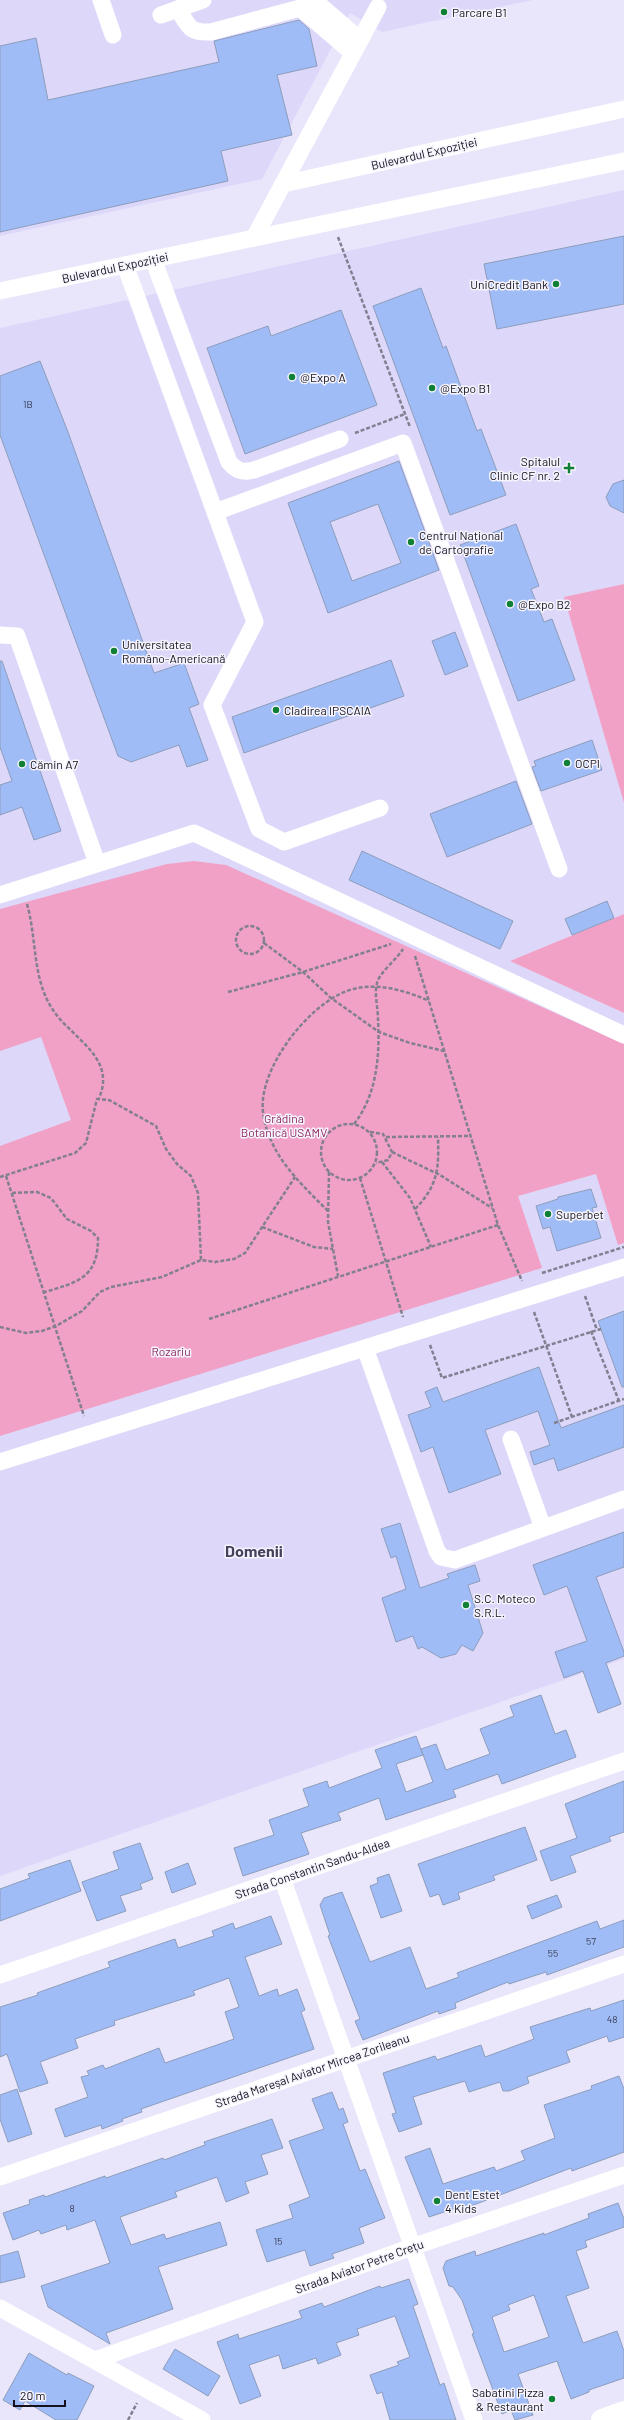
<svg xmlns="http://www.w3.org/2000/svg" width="624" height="2420" viewBox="0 0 624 2420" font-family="Barlow,sans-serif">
  <rect width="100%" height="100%" fill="#e9e6fc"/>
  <g fill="#ddd7fa">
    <path d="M0,0H533L382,32L350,13L262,179L0,236Z"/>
    <path d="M624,190V584L565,597L624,803V914L510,961L624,1013V1659L0,1876V328Z"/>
  </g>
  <g fill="#f2a1c6">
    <path d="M624,584V803L564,597Z"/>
    <path d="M194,861L226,865L624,1044V1243L618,1245L596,1174L518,1196L542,1268L0,1436V1146L71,1120L41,1037L0,1051V909L167,864Z"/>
    <path d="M624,914V1013L510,961Z"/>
  </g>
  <g fill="#a0bcf6" stroke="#8d9dbc" fill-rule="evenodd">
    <path d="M299,20L309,29L317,66L277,75L292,135L221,151L228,181L0,232V46L36,38L48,100L219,62L214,41Z"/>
    <path d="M624,236V304L497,329L484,264Z"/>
    <path d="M421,288L443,348L446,346L477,431L481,429L506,495L450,515L373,306Z"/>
    <path d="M341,310L377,405L245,454L207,348L268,326L271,336Z"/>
    <path d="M40,361L68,432L154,673L184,663L199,704L189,708L208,760L187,767L179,745L131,762L118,756L0,435V376Z"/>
    <path d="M399,461L439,570L328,613L288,503ZM378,504L401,563L352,581L330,522Z"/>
    <path d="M624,480V513L610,506L606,497L613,484Z"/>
    <path d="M516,524L539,586L531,589L544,622L552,619L575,680L518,701L460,545Z"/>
    <path d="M455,632L468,666L445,675L432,641Z"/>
    <path d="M391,660L404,696L244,753L232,717Z"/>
    <path d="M0,661H2L61,831L34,840L22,807L0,815V785L12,781L0,747Z"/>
    <path d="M592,740L602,770L541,791L532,767L536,766L534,761Z"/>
    <path d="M516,781L532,824L447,857L430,814Z"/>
    <path d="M362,851L513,921L500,949L349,880Z"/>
    <path d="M607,901L614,918L572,935L565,919Z"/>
    <path d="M591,1189L597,1207L592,1208L601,1238L557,1251L550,1227L543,1229L536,1206L558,1199V1197Z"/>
    <path d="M624,1311V1387H622L598,1321Z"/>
    <path d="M539,1367L561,1428L624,1405V1447L558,1471L554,1458L534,1465L530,1452L550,1445L538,1411L485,1430L501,1474L449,1493L433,1447L421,1452L408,1415L431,1407L425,1392L437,1387L443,1402Z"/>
    <path d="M400,1523L420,1588L449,1578L447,1574L475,1565L480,1581L468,1585L483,1633L473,1651L462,1645L456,1654L441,1658L422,1647L418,1649L413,1636L396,1642L382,1598L406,1589L396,1556L391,1558L381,1529Z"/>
    <path d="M624,1532V1567L596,1577L624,1652V1656L606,1663L621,1704L598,1713L583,1671L564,1678L555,1652L587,1641L567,1586L544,1595L533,1565Z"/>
    <path d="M541,1695L555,1734L566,1730L576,1757L502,1784L498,1774L453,1790L456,1797L386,1820L379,1798L338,1813L341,1820L301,1833L309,1854L243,1876L234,1848L274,1835L269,1820L309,1806L303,1789L327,1781L329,1788L382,1768L375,1750L416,1736L423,1755L396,1764L406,1792L433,1782L421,1749L436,1744L446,1770L490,1754L480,1729L514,1716L510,1706Z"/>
    <path d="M624,1781V1832L609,1837L611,1841L570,1856L576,1872L551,1881L540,1851L577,1838L565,1804Z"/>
    <path d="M525,1827L537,1860L493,1876L495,1880L458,1893L460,1899L443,1905L439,1894L430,1897L418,1864Z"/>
    <path d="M140,1843L153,1879L140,1884L142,1889L120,1896L126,1911L97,1921L82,1882L119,1869L113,1852Z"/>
    <path d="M70,1860L81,1891L0,1921V1889L30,1878L28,1874Z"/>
    <path d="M188,1863L196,1884L172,1893L165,1872Z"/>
    <path d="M389,1874L402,1911L381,1918L370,1886L378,1883L377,1878Z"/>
    <path d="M342,1892L370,1962L410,1947L426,1989L459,1977L457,1973L597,1921L600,1929L624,1920V1947L547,1975L546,1972L509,1984L508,1982L455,2003L456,2008L439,2014L438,2011L363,2040L355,2021L360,2019L328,1936L330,1935L320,1905L324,1898Z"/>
    <path d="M557,1895L562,1907L532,1919L527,1906Z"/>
    <path d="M271,1916L282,1944L245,1957L259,1996L277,1989L279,1996L297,1989L305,2010L301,2012L314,2049L141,2109L142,2112L122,2119L123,2121L102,2129L101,2125L65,2137L55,2109L88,2097L81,2077L89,2075L87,2071L103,2065L105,2069L159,2048L165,2063L234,2039L225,2012L239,2007L229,1978L193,1991L195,1995L114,2021L115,2025L75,2039L78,2048L40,2062L48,2083L20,2092L7,2054L0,2057V2007L38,1995L37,1993L110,1967L108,1962L134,1953L175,1939L178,1948L214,1936L212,1931L233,1923L235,1929Z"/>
    <path d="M624,2000V2037L609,2042L607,2036L566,2051L570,2062L527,2077L529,2083L509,2091H503L500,2082L469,2092L465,2081L413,2097L422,2124L399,2132L392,2114L396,2113L383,2073L435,2056L437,2060L481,2045L485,2057L534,2039L530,2027L590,2008L591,2011Z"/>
    <path d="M619,2076L624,2089V2152L572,2171L571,2168L463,2209L462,2206L429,2217L405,2157L430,2148L443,2184L494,2167L496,2171L525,2160L521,2151L555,2138L544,2105L592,2089L591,2086Z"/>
    <path d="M17,2089L32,2134L8,2142L0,2119V2095Z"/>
    <path d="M332,2092L339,2110L343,2108L348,2122L343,2124L360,2171L365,2169L385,2218L359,2228L364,2243L332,2254L334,2258L310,2266L305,2250L267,2262L256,2230L293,2218L289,2205L310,2197L289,2141L324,2129L312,2099Z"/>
    <path d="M272,2119L283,2148L261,2155L268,2174L245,2182L249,2193L226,2202L217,2177L175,2192L177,2197L120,2217L131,2245L164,2234L166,2239L220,2222L227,2245L158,2267L173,2309L106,2333L110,2344L48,2307L41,2286L110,2263L95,2220L67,2230L66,2225L41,2234L39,2230L13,2240L3,2213L30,2204L29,2200L44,2195L45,2197L105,2176L106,2178L163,2158L164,2160L205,2145L204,2142Z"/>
    <path d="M618,2203L624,2219V2227L585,2241L587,2247L576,2251L589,2288L566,2296L583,2343L617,2331L624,2351V2378L589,2390V2392L571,2399L557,2361L518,2374L533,2415L515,2420L511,2410L502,2414L472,2334L474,2333L462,2300L453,2287L449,2286L443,2268L446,2261L475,2251L476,2256L544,2233V2235L589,2218L588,2214ZM534,2295L549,2337L504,2352L492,2317L510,2310L508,2305Z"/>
    <path d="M18,2251L25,2277L0,2283V2256Z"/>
    <path d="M409,2279L418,2304L413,2306L440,2385L444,2383L456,2420H390L382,2392L377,2394L370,2375L399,2365L397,2362L410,2357L395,2316L357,2329L359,2335L336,2343L341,2355L318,2364L316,2358L283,2369L279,2355L249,2365L261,2396L240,2404L217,2342L238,2334L239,2339L302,2318L299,2311L322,2303L324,2307L380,2286L381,2288Z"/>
    <path d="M175,2349L220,2376L208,2396L163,2369Z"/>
    <path d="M29,2353L67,2375L68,2373L94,2386L77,2420H56L25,2401L20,2410L3,2400Z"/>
  </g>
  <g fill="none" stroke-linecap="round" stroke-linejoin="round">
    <g stroke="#827f90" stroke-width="2.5" stroke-dasharray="4 2" stroke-linecap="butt">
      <path d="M338,237L410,427"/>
      <path d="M355,433L405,414"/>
      <path d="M27,904C37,939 32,979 53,1010C71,1038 117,1057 99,1098"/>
      <circle cx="250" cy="940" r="14"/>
      <path d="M264,943L303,972L331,998L379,1032L410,1043L444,1051"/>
      <path d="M415,956L498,1225L522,1281"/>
      <path d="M228,992L303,972L391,944"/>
      <circle cx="349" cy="1152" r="28"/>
      <path d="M354,1124C377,1095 380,1055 378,1019C378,1008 374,993 377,983C379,973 397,959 403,949"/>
      <path d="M370,1132L383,1134L392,1152L388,1160L376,1163"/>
      <path d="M386,1137L470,1136"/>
      <path d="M392,1152L440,1175L492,1208"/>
      <path d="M382,1162L410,1198L431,1247"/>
      <path d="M329,1172L328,1222L338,1276"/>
      <path d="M6,1176L84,1416"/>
      <path d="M0,1177L75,1153L86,1143L97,1099L109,1100L156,1126L166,1149L177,1164L191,1176L198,1193L201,1260"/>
      <path d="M360,1178L403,1317"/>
      <path d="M12,1193L37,1192L51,1198L67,1219L91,1231L98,1238C98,1278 78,1282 45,1292"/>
      <path d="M415,1209C438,1186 439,1168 438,1137"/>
      <path d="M328,1211C300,1183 268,1154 263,1112C258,1069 308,1005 347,991C373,981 405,990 429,1001"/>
      <path d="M262,1227L314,1247L333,1249"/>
      <path d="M542,1273L624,1247"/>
      <path d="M585,1296L597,1330"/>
      <path d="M534,1312L572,1417"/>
      <path d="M209,1319L498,1225"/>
      <path d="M0,1327L26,1333L42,1331L56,1326L82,1311L100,1292L111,1287L162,1277L201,1260L215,1262L234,1259L245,1253L295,1177"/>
      <path d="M591,1331L619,1401"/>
      <path d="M430,1345L442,1378L601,1329"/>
      <path d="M554,1423L624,1399"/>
      <path d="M128,2420L137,2403"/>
    </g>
    <g stroke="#fff" stroke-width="17">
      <path d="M101,0L113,35"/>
      <path d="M315,1L360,40"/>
      <path d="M300,8L353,53"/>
      <path d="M178,9C189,27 189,33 211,32L300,8L316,0"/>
      <path d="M161,15L203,0"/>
      <path d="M283,184L624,109"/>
      <path d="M254,238L378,7"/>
      <path d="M153,259L229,462C236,471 243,473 254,470L340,439"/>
      <path d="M125,265L255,622L212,705L259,829L284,842L380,808"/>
      <path d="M0,291L624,161"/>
      <path d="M215,512L403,443L559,869"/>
      <path d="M0,635L17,636L97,863"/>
      <path d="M0,895L194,833L624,1035"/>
      <path d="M365,1348L437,1551L441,1557L455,1560L624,1499"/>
      <path d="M511,1439L543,1528"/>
      <path d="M0,1462L624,1267"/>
      <path d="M282,1878L474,2420"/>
      <path d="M0,1975L624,1761"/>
      <path d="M0,2177L624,1964"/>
      <path d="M0,2308L202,2420"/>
      <path d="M95,2360L412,2247L624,2175"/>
    </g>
    <path stroke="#fff" stroke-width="22" d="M602,2420L624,2412"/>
  </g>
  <g fill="#118037" stroke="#f6f5fd" stroke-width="1.5">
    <circle cx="444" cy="12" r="4"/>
    <circle cx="556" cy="284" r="4"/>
    <circle cx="292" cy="377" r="4"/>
    <circle cx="432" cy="388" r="4"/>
    <path d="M567 462h4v4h4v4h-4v4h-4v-4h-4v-4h4z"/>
    <circle cx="411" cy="542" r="4"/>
    <circle cx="510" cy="604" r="4"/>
    <circle cx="114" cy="651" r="4"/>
    <circle cx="276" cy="710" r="4"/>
    <circle cx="567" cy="763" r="4"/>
    <circle cx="22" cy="764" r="4"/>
    <circle cx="548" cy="1214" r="4"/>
    <circle cx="466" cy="1605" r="4"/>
    <circle cx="437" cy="2201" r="4"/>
    <circle cx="552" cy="2399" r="4"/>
  </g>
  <g text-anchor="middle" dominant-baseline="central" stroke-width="3" stroke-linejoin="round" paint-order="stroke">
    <g font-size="10" fill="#383c54">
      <text x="28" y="404">1B</text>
      <text x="591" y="1941">57</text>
      <text x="553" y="1953">55</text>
      <text x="612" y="2019">48</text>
      <text x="72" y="2208">8</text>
      <text x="278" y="2241">15</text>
    </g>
    <g font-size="12" fill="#15121e" stroke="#f6f5fd" text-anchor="start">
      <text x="452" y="12">Parcare B1</text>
      <text x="548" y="284" text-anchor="end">UniCredit Bank</text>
      <text x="300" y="377">@Expo A</text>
      <text x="440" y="388">@Expo B1</text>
      <text x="560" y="461" text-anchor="end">Spitalul<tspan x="560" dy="14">Clinic CF nr. 2</tspan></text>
      <text x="419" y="535">Centrul Național<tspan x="419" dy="14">de Cartografie</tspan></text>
      <text x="518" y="604">@Expo B2</text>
      <text x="122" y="644">Universitatea<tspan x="122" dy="14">Româno-Americană</tspan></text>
      <text x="284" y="710">Cladirea IPSCAIA</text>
      <text x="575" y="763">OCPI</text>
      <text x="30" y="764">Cămin A7</text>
      <text x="556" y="1214">Superbet</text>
      <text x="474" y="1598">S.C. Moteco<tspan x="474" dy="14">S.R.L.</tspan></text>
      <text x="445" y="2194">Dent Estet<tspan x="445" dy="14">4 Kids</tspan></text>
      <text x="544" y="2392" text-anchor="end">Sabatini Pizza<tspan x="544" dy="14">&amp; Restaurant</tspan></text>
    </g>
    <g font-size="12" fill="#15121e" stroke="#f6f5fd">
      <text transform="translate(424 153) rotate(-13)">Bulevardul Expoziției</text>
      <text transform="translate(115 267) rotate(-12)">Bulevardul Expoziției</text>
      <text transform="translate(312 1868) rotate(-19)">Strada Constantin Sandu-Aldea</text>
      <text transform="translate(312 2070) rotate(-19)">Strada Mareșal Aviator Mircea Zorileanu</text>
      <text transform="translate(359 2266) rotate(-20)">Strada Aviator Petre Crețu</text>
    </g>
    <g font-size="12" fill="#8c2c60" stroke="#f6f5fd">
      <text x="284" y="1118">Grădina<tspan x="284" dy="14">Botanică USAMV</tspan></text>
      <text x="171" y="1351">Rozariu</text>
    </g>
    <g font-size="16" font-weight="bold" fill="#47415e" stroke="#f6f5fd">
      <text x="254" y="1550">Domenii</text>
    </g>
  </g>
  <path d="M14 2400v6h51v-6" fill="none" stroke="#15121e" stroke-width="2"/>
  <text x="20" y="2400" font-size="12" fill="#15121e" stroke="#f6f5fd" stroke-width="3" paint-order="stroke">20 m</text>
</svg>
